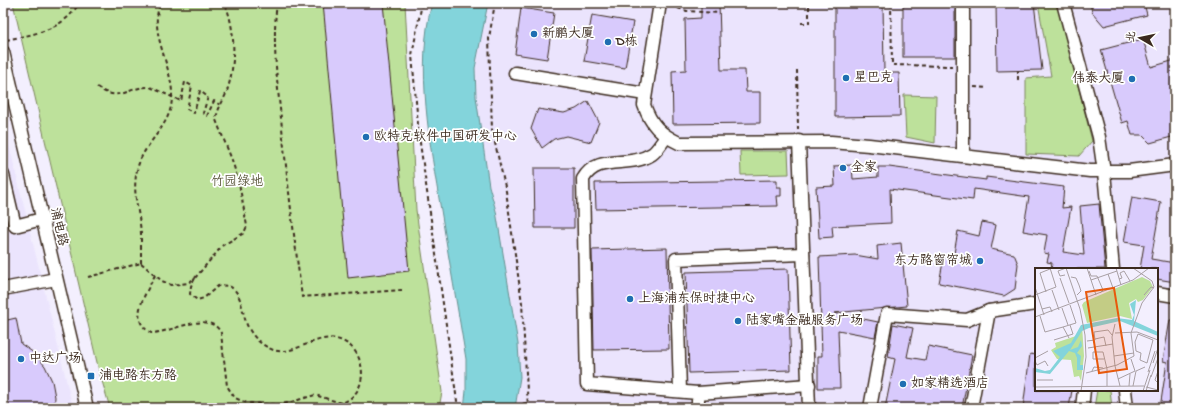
<svg xmlns="http://www.w3.org/2000/svg" width="1178" height="411" viewBox="0 0 1178 411" font-family="'Gochi Hand','LXGW WenKai TC',sans-serif">
  <rect width="100%" height="100%" fill="#f3effe"/>
  <filter id="ink" filterUnits="userSpaceOnUse"><feTurbulence type="fractalNoise" baseFrequency=".025" numOctaves="2"/><feDisplacementMap in="SourceGraphic" scale="8" xChannelSelector="R" yChannelSelector="G"/><feConvolveMatrix kernelMatrix="1 2 1 2 8 2 1 2 1" color-interpolation-filters="sRGB"/></filter>
  <g filter="url(#ink)">
    <g fill="#ebe4fd" fill-rule="evenodd">
      <path d="M488,3H1175V408H515L520,377L518,344L496,211L489,186L476,97L475,68ZM1036,269H1157V390H1036Z"/>
      <path d="M3,120L73,408H3Z"/>
    </g>
    <g fill="#bde19b" stroke="#7c865c">
      <path d="M13,3H405L416,210L442,392L439,408H110L99,371Z"/>
      <path d="M1038,3H1057L1092,141L1079,156L1026,154V78L1051,76Z"/>
      <path d="M904,95L936,96L935,143L906,137Z"/>
      <path d="M740,151H788L789,174L741,175Z"/>
      <path d="M1097,390H1110L1112,408H1094Z"/>
    </g>
    <path fill="#83d4db" stroke="#66908f" d="M432,3H488L475,68L476,97L489,186L496,211L518,344L520,377L515,408H464L466,391V359C458,310 449,260 441,210C430,146 415,67 432,3Z"/>
    <g fill="#d8cafc" stroke="#3b2a1e">
      <path d="M323,3H383L409,271L348,278Z"/>
      <path d="M701,3H719L721,70H745L746,92H760V123L673,124L672,71L686,70L685,19L701,18Z"/>
      <path d="M835,3H883L884,73H899L900,116L835,117Z"/>
      <rect x="903" y="3" width="52" height="54"/>
      <path d="M996,3H1034L1042,70L997,71Z"/>
      <path d="M1090,3H1144L1147,15L1104,26L1092,12Z"/>
      <path d="M521,8L554,13L547,59L515,54Z"/>
      <path d="M592,15L633,22L625,68L584,61Z"/>
      <path d="M1143,39L1151,67L1175,60V136L1150,143L1142,135H1132L1128,121L1122,123L1101,50Z"/>
      <path d="M588,101L599,122L591,142L566,136L554,139L542,148L531,129L538,109L564,113L576,109Z"/>
      <path d="M852,165L853,179L878,177V167H889L986,180V177L1064,187L1062,208L1071,207L1063,252L1084,255L1080,206L1099,204L1105,269H1051L1052,263L1047,262L1049,254L1044,253L1047,235L1023,231L1029,197L974,189L973,200L890,189L891,223L832,226L833,237L819,238L816,187L835,186L834,166Z"/>
      <path d="M534,168H574V228H535Z"/>
      <path d="M777,180V187H781V196H777L778,206L596,209L595,183Z"/>
      <path d="M1132,197L1161,202L1151,259L1175,263V282L1157,279V269H1140L1144,245L1124,242Z"/>
      <path d="M982,222L996,225L991,249L1014,254L1018,264L1015,289L1004,296L939,283L944,257L953,259L958,231L979,236Z"/>
      <path d="M901,243L907,306L834,313L878,322L875,337L838,330L840,388H818V356H822L819,257L855,255L878,259L877,246Z"/>
      <path d="M667,248L669,349L594,350L592,250Z"/>
      <path d="M788,269L791,370L689,373L686,272Z"/>
      <path d="M16,318L21,344L34,353L45,366L52,381L55,397L54,408H3V321Z"/>
      <path d="M1170,320H1175V408H1160L1167,362L1163,361Z"/>
      <path d="M893,324L913,328L907,357L925,360L928,346L972,355L962,408H885L895,359L888,357Z"/>
      <path d="M1030,354L1036,355V390H1072L1069,408H1023Z"/>
    </g>
    <g fill="none" stroke-linecap="round" stroke-linejoin="round">
      <g stroke="#3b2a1e" stroke-width="15">
        <g id="minor">
          <path d="M660,3L644,105C651,125 660,134 679,143L831,142L869,145L1090,171H1129L1175,165"/>
          <path d="M1063,3L1099,137L1104,172L1113,269"/>
          <path d="M3,52L87,408"/>
          <path d="M515,73L645,94"/>
          <path d="M666,137C662,142 657,151 652,154C628,169 598,153 583,179L587,384L698,393V408"/>
          <path d="M799,141L809,408"/>
          <path d="M963,155V3"/>
          <path d="M3,175L15,226L42,219"/>
          <path d="M3,289L56,279"/>
          <path d="M1157,293L1175,296"/>
          <path d="M1125,390L1127,408"/>
          <path d="M680,391L676,259L803,254"/>
          <path d="M698,393L809,385"/>
          <path d="M870,408L887,314L967,320L989,311L1036,304"/>
          <path d="M971,408L989,311"/>
          <path d="M1082,408L1084,390"/>
        </g>
      </g>
      <g stroke="#3b2a1e" stroke-width="2" stroke-dasharray="4 3" stroke-linecap="butt">
        <path d="M277,3C272,41 277,80 281,118C287,178 294,237 302,297L402,290"/>
        <path d="M422,3L412,55L419,136L457,401L454,408"/>
        <path d="M495,3L489,38L492,130L506,191L522,303L528,408"/>
        <path d="M891,3L892,65L952,66"/>
        <path d="M671,6L687,11L719,13"/>
        <path d="M801,23H809V3"/>
        <path d="M6,40C34,34 64,30 79,3"/>
        <path d="M797,70L798,130"/>
        <path d="M1018,80V70"/>
        <path d="M97,87C120,104 128,86 150,87L181,101L185,82L192,86L187,109L194,113L200,91L208,97L203,113L207,116L214,101L220,105"/>
        <path d="M974,87L987,88"/>
        <path d="M141,263L162,281L171,285L188,283L195,278L223,245L244,233L247,226L239,183L232,160L216,120C217,110 222,103 226,94C236,66 236,31 225,3"/>
        <path d="M141,263C141,253 141,243 141,233C139,208 131,192 138,166C146,139 172,127 172,96C173,67 147,29 161,3"/>
        <path d="M155,275C146,294 127,319 151,333C172,333 209,309 221,333L227,386L235,398L247,403L281,405L315,395L341,403C371,394 367,349 340,340C315,331 290,362 267,347C259,343 252,335 248,327C240,312 244,281 218,286L204,298L197,300L190,294L191,286L195,278"/>
        <path d="M88,277L141,263"/>
        <path d="M519,408L520,404L528,403"/>
      </g>
      <use href="#minor" stroke="#fff" stroke-width="12"/>
    </g>
  </g>
  <g fill="#1f6fb2" stroke="#fff" stroke-width="1.5">
    <circle cx="534" cy="34" r="4"/>
    <circle cx="608" cy="42" r="4"/>
    <circle cx="846" cy="78" r="4"/>
    <circle cx="1132" cy="79" r="4"/>
    <circle cx="366" cy="137" r="4"/>
    <circle cx="843" cy="168" r="4"/>
    <circle cx="980" cy="261" r="4"/>
    <circle cx="630" cy="299" r="4"/>
    <circle cx="738" cy="321" r="4"/>
    <circle cx="21" cy="359" r="4"/>
    <rect x="87" y="372" width="8" height="8" rx="2"/>
    <circle cx="903" cy="384" r="4"/>
  </g>
  <g text-anchor="middle" dominant-baseline="central" stroke-width="3.5" stroke-linejoin="round" paint-order="stroke">
    <g font-size="13" fill="#3b2a1e" stroke="#fff" text-anchor="start">
      <text x="542" y="34">新鹏大厦</text>
      <text x="616" y="42">D栋</text>
      <text x="854" y="78">星巴克</text>
      <text x="1124" y="79" text-anchor="end">伟泰大厦</text>
      <text x="374" y="137">欧特克软件中国研发中心</text>
      <text x="851" y="168">全家</text>
      <text x="972" y="261" text-anchor="end">东方路窗帘城</text>
      <text x="638" y="299">上海浦东保时捷中心</text>
      <text x="746" y="321">陆家嘴金融服务广场</text>
      <text x="29" y="359">中达广场</text>
      <text x="99" y="376">浦电路东方路</text>
      <text x="911" y="384">如家精选酒店</text>
    </g>
    <g font-size="13" fill="#5c583d" stroke="#fff">
      <text x="237" y="182">竹园绿地</text>
    </g>
    <g font-size="13" fill="#3b2a1e" stroke="#fff">
      <text transform="translate(58 227) rotate(77)">浦电路</text>
    </g>
  </g>
  <g transform="translate(1035 268)">
    <rect width="123" height="123" fill="#f3effe"/>
    <path d="M107,9L115,13L118,19L108,32L103,34L101,31L94,35L97,51L85,48L52,55L47,37L49,34ZM47,57L49,88L46,113L44,108L39,109L36,92L22,91L16,82L21,79L20,75L41,68Z" fill="#bde19b"/>
    <path d="M101,32L99,53L123,64V68L85,53L54,60L47,63L35,82L43,79L46,72L47,78L42,85L46,88L45,97H48V102H42V90L40,85L34,83L15,106L0,104V100L10,103L15,102L25,89L18,83L36,75L46,57L82,50L97,52L99,47L95,36Z" fill="#83d4db"/>
    <path fill="none" stroke="#a9a0a4" stroke-width="1" d="M31,0L45,41L50,67L51,89L46,123M52,0L61,27M81,0L86,17M54,3L56,8H62L68,22L65,25M73,6L78,20M30,7L25,8L23,3L31,0M36,9L41,10L44,17L46,23L42,27M25,10L34,35M84,11L87,10L85,5L89,3L95,13M56,12L82,3M0,19L9,47M17,22L24,42M11,24L5,5L15,1M0,27L21,19L15,0M109,27L116,19L119,20M27,40L33,57M7,41L15,39L17,44M5,48L10,64L28,59M0,49L98,12L114,0M80,56L77,69L80,98L85,118M80,65L102,64L123,72M103,66L118,72L112,95L105,92L106,85L101,83L100,74ZM34,70L28,59L41,55L35,37M60,71L69,69L71,78M19,72L38,66L35,57M52,73L60,72L59,64L73,62L77,67M53,80L78,76M79,88L99,85M0,90L13,83M69,91H58V84H68L72,101V118M0,93L2,97L10,93L13,98M118,95L123,80M57,103L59,99L68,100M123,103L120,112L123,115M113,104L120,83M51,105L82,97L99,88L96,65L107,35L119,19L117,13L98,0M116,109L123,90M83,111L100,103L96,91M2,112H18M94,118L95,106M98,118L101,103L110,99M0,119L109,118M111,119L123,122M108,123L115,102M111,123L116,107"/>
    <path fill="#e8590c" fill-opacity="0.15" stroke="#e8590c" stroke-width="2" d="M79,20L92,101L64,105L51,24Z"/>
    <rect width="123" height="123" fill="none" stroke="#3b2a1e" stroke-width="2"/>
  </g>
  <rect width="1178" height="411" fill="none" stroke="#fff" stroke-width="16"/>
  <rect x="8" y="8" width="1162" height="395" fill="none" stroke="#3b2a1e" stroke-width="1.5" filter="url(#ink)"/>
  <g transform="translate(1140 38) rotate(279)" stroke="#ffffff" stroke-width="3" paint-order="stroke">
  <path d="M0-3L7 15L0 10L-7 15Z" fill="#3b2a1e"/>
  <text y="-6" font-size="11" font-weight="bold" text-anchor="middle" fill="#3b2a1e">北</text>
  </g>
</svg>
